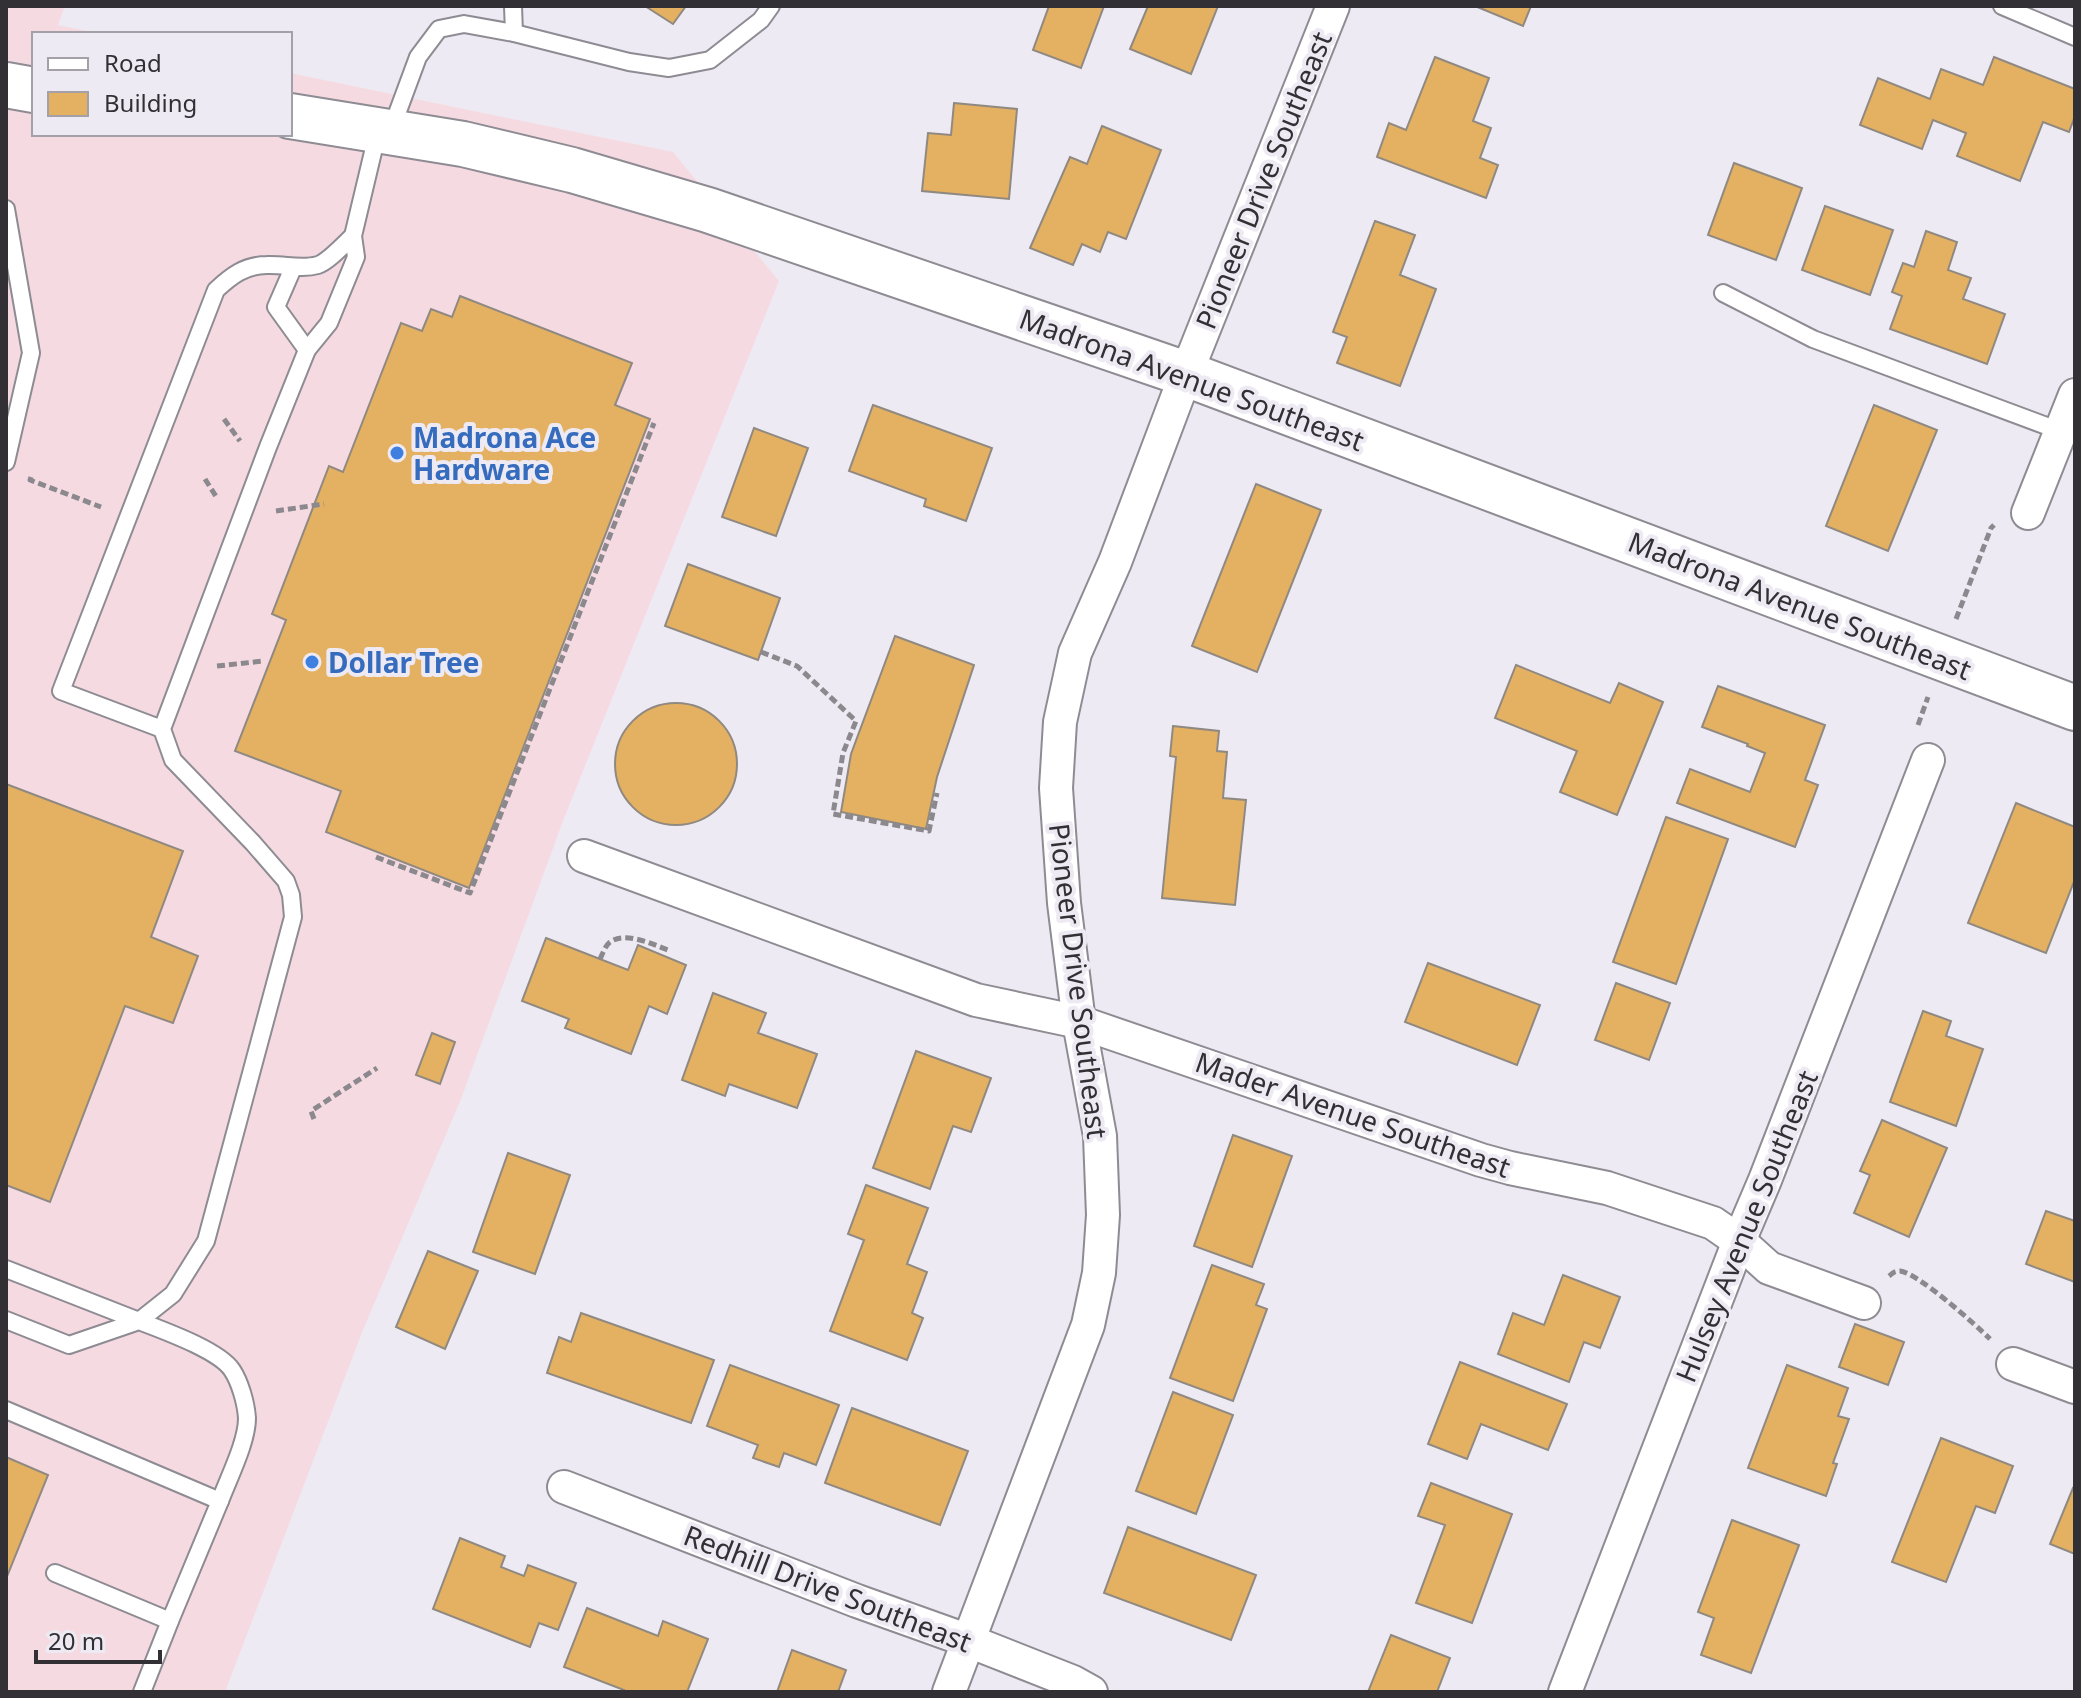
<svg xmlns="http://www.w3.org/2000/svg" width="2081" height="1698" viewBox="0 0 2081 1698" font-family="'Noto Sans',sans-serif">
  <rect width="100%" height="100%" fill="#eeeaf3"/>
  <path fill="#f5dbe1" d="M6,6H65L58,25L102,34H34V134H290V73L673,152L779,281L563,821L461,1099L363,1330L225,1692H6Z"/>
  <g fill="#e4b061" stroke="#8f8982" stroke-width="2">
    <path d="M645,6H686L673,24Z"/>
    <path d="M1049,6H1104L1081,68L1033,50Z"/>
    <path d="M1148,6H1218L1191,74L1130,49Z"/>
    <path d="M1475,6H1531L1523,26Z"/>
    <path d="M1435,57L1489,78L1473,121L1491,128L1480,158L1498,165L1486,198L1377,157L1389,123L1406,130Z"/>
    <path d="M1994,57L2075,89V116L2069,132L2043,122L2020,181L1957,156L1966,133L1933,120L1922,149L1860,125L1878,78L1930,99L1941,69L1983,85Z"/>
    <path d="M954,103L1017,109L1009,199L922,191L928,133L951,135Z"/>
    <path d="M1102,126L1161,150L1126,239L1108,232L1100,252L1082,244L1073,265L1030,248L1070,157L1087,164Z"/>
    <path d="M1734,163L1802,188L1776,260L1708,235Z"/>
    <path d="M1825,206L1893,230L1870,295L1802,270Z"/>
    <path d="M1375,221L1415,235L1400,275L1436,289L1400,386L1337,363L1347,337L1333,332Z"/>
    <path d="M1926,231L1957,242L1948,270L1971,278L1963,299L2005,314L1987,364L1890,329L1902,296L1892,292L1903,263L1914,267Z"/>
    <path d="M460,296L632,363L615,405L650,419L469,888L326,832L341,791L235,751L286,620L272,614L329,466L343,472L401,323L422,331L431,309L452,317Z"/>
    <path d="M873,405L992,448L966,521L924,506L926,499L849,471Z"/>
    <path d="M1874,405L1937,430L1888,551L1826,526Z"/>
    <path d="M754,428L808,448L776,536L722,517Z"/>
    <path d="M1256,484L1321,510L1257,672L1192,646Z"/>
    <path d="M688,564L780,598L758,660L665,626Z"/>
    <path d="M895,636L974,665L937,777L926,829L841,812L851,754Z"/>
    <path d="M1516,665L1610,703L1619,683L1663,702L1617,815L1560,792L1577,751L1495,718Z"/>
    <path d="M1718,686L1825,725L1805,780L1818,785L1795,847L1677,803L1690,769L1750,792L1765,753L1747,746L1748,744L1702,727Z"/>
    <circle cx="676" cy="764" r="61"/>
    <path d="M1173,726L1219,731L1217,751L1227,752L1223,798L1246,800L1235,905L1162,898L1176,757L1170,756Z"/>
    <path d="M6,784L183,851L151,937L198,956L173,1023L125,1006L50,1202L6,1185Z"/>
    <path d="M2016,803L2075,827V879L2046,953L1968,923Z"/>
    <path d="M1666,817L1728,839L1676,984L1613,962Z"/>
    <path d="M546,938L628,970L638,945L686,965L667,1014L649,1006L631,1054L565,1028L569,1019L522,1001Z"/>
    <path d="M1428,963L1540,1005L1517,1065L1405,1022Z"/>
    <path d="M1616,983L1670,1003L1649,1060L1595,1040Z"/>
    <path d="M713,993L766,1013L758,1033L817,1054L797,1108L729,1084L725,1096L682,1080Z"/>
    <path d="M1923,1011L1951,1021L1946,1036L1983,1049L1956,1126L1890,1102Z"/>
    <path d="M432,1033L455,1042L440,1084L416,1075Z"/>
    <path d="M916,1051L991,1078L971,1132L953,1126L930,1189L873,1168Z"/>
    <path d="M1882,1120L1947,1148L1909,1237L1854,1213L1870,1175L1860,1171Z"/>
    <path d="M1233,1135L1292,1156L1252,1267L1194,1246Z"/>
    <path d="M508,1153L570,1175L535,1274L473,1252Z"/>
    <path d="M866,1185L928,1208L907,1264L927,1272L912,1313L923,1318L907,1360L830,1331L864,1240L848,1234Z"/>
    <path d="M2046,1211L2075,1221V1282L2026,1264Z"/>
    <path d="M428,1251L478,1271L445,1349L396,1327Z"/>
    <path d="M1212,1265L1264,1284L1256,1305L1267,1309L1233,1401L1170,1378Z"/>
    <path d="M1563,1275L1620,1297L1600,1348L1584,1342L1569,1382L1498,1354L1513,1313L1544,1325Z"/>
    <path d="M581,1313L714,1360L691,1423L547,1373L559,1337L571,1342Z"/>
    <path d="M1855,1324L1904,1342L1888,1385L1839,1367Z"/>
    <path d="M1460,1362L1567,1404L1548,1450L1481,1424L1467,1459L1428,1444Z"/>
    <path d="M730,1365L839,1405L816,1465L784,1453L779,1467L753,1458L758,1445L707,1426Z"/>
    <path d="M1787,1365L1848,1388L1838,1416L1849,1419L1833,1463L1837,1464L1826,1496L1748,1468Z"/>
    <path d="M1173,1392L1233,1415L1196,1514L1136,1491Z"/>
    <path d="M852,1408L968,1451L940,1525L825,1483Z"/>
    <path d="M1941,1438L2013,1466L1995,1513L1976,1506L1946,1582L1892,1562Z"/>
    <path d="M6,1457L48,1475L6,1579Z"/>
    <path d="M1431,1483L1512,1514L1472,1623L1416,1603L1445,1525L1418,1516Z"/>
    <path d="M2073,1488L2075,1489V1554L2050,1544Z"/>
    <path d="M1732,1520L1799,1545L1751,1673L1701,1655L1714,1618L1698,1612Z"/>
    <path d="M1128,1527L1256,1575L1231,1640L1104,1593Z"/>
    <path d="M460,1538L505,1556L501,1567L524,1576L528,1565L576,1583L558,1630L539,1623L530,1647L433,1609Z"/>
    <path d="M587,1608L658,1636L663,1621L708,1639L687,1692H623L624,1690L564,1667Z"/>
    <path d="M1391,1635L1450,1658L1437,1692H1368Z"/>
    <path d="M792,1650L846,1670L838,1692H777Z"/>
  </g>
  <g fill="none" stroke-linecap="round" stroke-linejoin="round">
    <g stroke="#8e8b93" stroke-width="20">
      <g id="lane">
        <path d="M513,6L514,33"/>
        <path d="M2002,6L2075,37"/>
        <path d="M391,130L418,57L439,29L464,24L514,33L629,62L669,68L710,60L761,20L771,6"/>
        <path d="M6,209L31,353L6,462"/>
        <path d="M293,268L276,307L307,350"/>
        <path d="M1723,293L1813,339L2060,431"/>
        <path d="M162,729L61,691L216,290C231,276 245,265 267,265C284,264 301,270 318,265C328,262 344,244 353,236"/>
        <path d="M6,1269L139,1321L173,1294L206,1241L293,917L291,895L286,881L253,843L173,760L162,729L268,447L307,350L329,323L356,257L353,236L378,131"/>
        <path d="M6,1320L69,1345L139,1321C162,1330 219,1350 232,1370C240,1382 246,1403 247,1418C247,1442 229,1477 220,1501"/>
        <path d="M6,1410L220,1501L170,1621L55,1573"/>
        <path d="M142,1692L170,1621"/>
      </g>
    </g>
    <g stroke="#8e8b93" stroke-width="36">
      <g id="street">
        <path d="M2028,513L2075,395"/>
        <path d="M584,856L976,1000L1079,1022L1481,1160L1510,1168L1607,1188L1713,1223L1739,1241L1769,1268L1864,1303"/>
        <path d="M2013,1364L2075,1387"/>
        <path d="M564,1487L857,1601L969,1641L1073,1682L1091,1692"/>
        <path d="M949,1692L1088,1325L1099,1273L1103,1215L1100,1136L1079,1022L1064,903L1056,788L1060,722L1075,653L1115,562L1186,374L1333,6"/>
        <path d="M1565,1692L1739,1241L1765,1180L1928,760"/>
      </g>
    </g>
    <g stroke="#8e8b93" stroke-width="48">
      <g id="secondary">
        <path d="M6,85L34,90"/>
        <path d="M290,116L463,144L572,170L708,210L1186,374L2075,708"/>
      </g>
    </g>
    <g stroke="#8b888e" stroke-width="5" stroke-dasharray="8 4" stroke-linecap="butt">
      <path d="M224,419L240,441"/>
      <path d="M31,477L30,480L101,507"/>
      <path d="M205,479L217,498"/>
      <path d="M276,511L324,504"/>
      <path d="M1956,619L1991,528L1994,525"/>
      <path d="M761,652L797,666L856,721L843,753L833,814L929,831L937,793"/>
      <path d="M217,666L264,661"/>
      <path d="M1918,725L1928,697"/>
      <path d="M376,857L470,893L654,423"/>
      <path d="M600,959C603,953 605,946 610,942C625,931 652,944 668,950"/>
      <path d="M314,1119L311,1111L377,1068"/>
      <path d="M1889,1276C1893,1273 1894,1271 1900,1271C1918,1273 1976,1325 1990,1339"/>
    </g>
    <use href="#lane" stroke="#fff" stroke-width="16"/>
    <use href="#street" stroke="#fff" stroke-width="32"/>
    <use href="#secondary" stroke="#fff" stroke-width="44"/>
  </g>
  <g fill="#3f7fe0" stroke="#eeeaf3" stroke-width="3">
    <circle cx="397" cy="453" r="8"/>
    <circle cx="312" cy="662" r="8"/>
  </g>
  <g text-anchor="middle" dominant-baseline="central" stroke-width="8" stroke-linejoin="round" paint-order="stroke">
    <g font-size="28" fill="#323034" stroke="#eeeaf3">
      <text transform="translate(1263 180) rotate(-68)">Pioneer Drive Southeast</text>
      <text transform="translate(1192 379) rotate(20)">Madrona Avenue Southeast</text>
      <text transform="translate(1800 605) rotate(21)">Madrona Avenue Southeast</text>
      <text transform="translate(1079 981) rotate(83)">Pioneer Drive Southeast</text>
      <text transform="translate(1353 1114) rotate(19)">Mader Avenue Southeast</text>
      <text transform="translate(1746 1226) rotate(-68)">Hulsey Avenue Southeast</text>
      <text transform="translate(828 1588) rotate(21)">Redhill Drive Southeast</text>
    </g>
    <g font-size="28" font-weight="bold" fill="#366cbe" stroke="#eeeaf3" text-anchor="start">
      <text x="413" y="437">Madrona Ace<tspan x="413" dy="32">Hardware</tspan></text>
      <text x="328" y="662">Dollar Tree</text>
    </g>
  </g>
  <rect width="2081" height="1698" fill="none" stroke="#323034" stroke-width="16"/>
  <rect x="32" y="32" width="260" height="104" fill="#eeeaf3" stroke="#a3a0a7" stroke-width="2"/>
  <rect x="48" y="58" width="40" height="12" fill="#ffffff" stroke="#a3a0a7" stroke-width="2"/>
  <text x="104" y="72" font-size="24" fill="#323034">Road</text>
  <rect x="48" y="92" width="40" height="24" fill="#e4b061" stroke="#a3a0a7" stroke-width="2"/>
  <text x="104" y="112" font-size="24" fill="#323034">Building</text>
  <path d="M36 1650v12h124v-12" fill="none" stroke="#323034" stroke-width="4"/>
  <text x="48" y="1650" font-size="24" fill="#323034" stroke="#eeeaf3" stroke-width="6" paint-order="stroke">20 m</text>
</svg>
